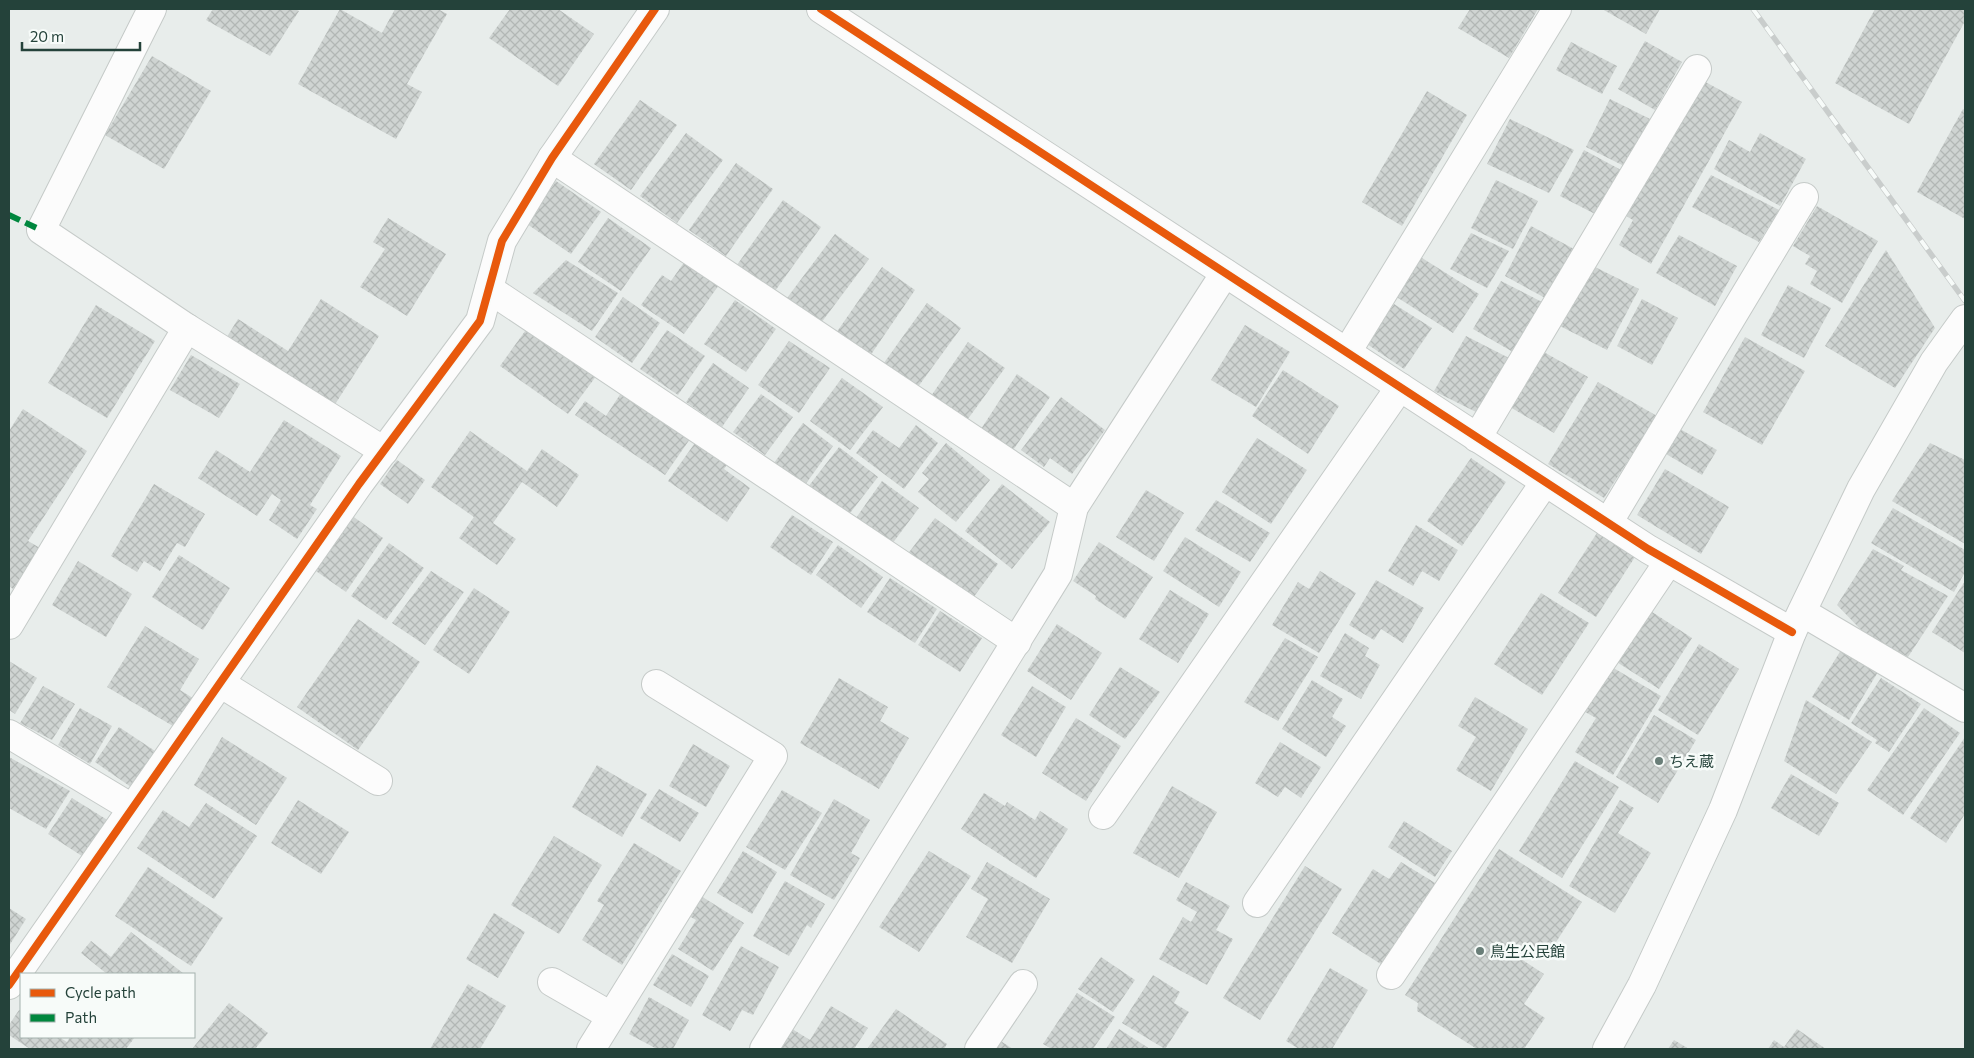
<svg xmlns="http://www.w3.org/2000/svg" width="1974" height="1058" viewBox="0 0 1974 1058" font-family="Commissioner,'Noto Sans JP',sans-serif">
  <defs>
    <pattern id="building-cross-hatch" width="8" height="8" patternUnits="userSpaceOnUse" patternTransform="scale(1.25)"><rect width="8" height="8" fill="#cfd4d2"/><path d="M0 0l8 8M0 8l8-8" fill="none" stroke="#b2b7b5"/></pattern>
  </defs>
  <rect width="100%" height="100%" fill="#e8edeb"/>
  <g fill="url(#building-cross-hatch)">
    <path d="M213,9H295L299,11L270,56L206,20Z"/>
    <path d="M340,9L382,33L395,9H438L447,14L407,84L422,92L396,139L298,84Z"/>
    <path d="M510,9H558L594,34L558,86L489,38Z"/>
    <path d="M1470,9H1538L1509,58L1458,28Z"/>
    <path d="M1602,9H1660L1646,34Z"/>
    <path d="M1875,9H1965V21L1909,124L1835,83Z"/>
    <path d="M1645,41L1682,62L1655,110L1618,89Z"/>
    <path d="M1571,42L1617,66L1602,94L1556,70Z"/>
    <path d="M152,56L211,91L164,169L105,135Z"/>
    <path d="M1700,79L1742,102L1651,264L1619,245L1633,220L1623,214Z"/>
    <path d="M1427,91L1467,115L1402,226L1362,202Z"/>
    <path d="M1610,99L1650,119L1626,167L1586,147Z"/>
    <path d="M640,100L677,125L631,190L594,164Z"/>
    <path d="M1963,109L1965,110V219L1917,192Z"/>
    <path d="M1510,119L1574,150L1549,193L1487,164Z"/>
    <path d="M686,133L723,160L677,223L640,196Z"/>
    <path d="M1760,133L1806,159L1780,206L1714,169L1729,140L1750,152Z"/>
    <path d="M1584,150L1621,170L1597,215L1560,196Z"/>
    <path d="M736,163L773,189L726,256L689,230Z"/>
    <path d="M1711,175L1779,210L1759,242L1692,207Z"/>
    <path d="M1496,180L1538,201L1513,249L1471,228Z"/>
    <path d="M556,181L601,212L571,254L527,224Z"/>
    <path d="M783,200L821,227L775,291L737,265Z"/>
    <path d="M1817,206L1878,241L1842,303L1810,284L1817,271L1805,264L1810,256L1793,246Z"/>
    <path d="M388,218L446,254L407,316L360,287L385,249L373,242Z"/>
    <path d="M608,218L651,248L621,291L578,262Z"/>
    <path d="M1531,226L1574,249L1547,299L1505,276Z"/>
    <path d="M1471,233L1509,251L1487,288L1450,269Z"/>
    <path d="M835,234L869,259L821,323L787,298Z"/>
    <path d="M1679,235L1737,266L1715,306L1656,273Z"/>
    <path d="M1886,250L1935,328L1895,388L1825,346Z"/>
    <path d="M1419,256L1479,294L1453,333L1395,296Z"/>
    <path d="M566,260L618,293L592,331L533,293Z"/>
    <path d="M685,261L719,285L684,334L641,305L662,275L671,281Z"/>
    <path d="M1589,264L1639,289L1607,350L1556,324Z"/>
    <path d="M882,267L915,290L870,356L836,333Z"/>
    <path d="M1501,281L1542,302L1513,352L1473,329Z"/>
    <path d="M1788,285L1831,308L1804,358L1761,335Z"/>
    <path d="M623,297L660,323L632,363L595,337Z"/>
    <path d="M321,299L379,336L332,409L225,340L238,319L288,351Z"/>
    <path d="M1642,299L1678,318L1652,365L1617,346Z"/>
    <path d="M735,300L776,329L746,372L704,344Z"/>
    <path d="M927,303L961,328L915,391L881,367Z"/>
    <path d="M1394,304L1432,328L1404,369L1367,344Z"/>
    <path d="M96,305L155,341L107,418L48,383Z"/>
    <path d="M1245,325L1290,352L1256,407L1211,380Z"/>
    <path d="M528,327L597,375L568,414L500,366Z"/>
    <path d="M667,330L705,356L678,395L640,369Z"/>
    <path d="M1466,336L1509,358L1476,412L1434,391Z"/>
    <path d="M1745,337L1805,371L1762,445L1703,412Z"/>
    <path d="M789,341L830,368L799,413L758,385Z"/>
    <path d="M968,342L1005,368L965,423L929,399Z"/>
    <path d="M1542,351L1588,377L1554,433L1510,407Z"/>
    <path d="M191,355L240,384L219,418L170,390Z"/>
    <path d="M713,363L749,388L722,427L686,402Z"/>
    <path d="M1283,370L1339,406L1308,454L1252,416Z"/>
    <path d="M1017,374L1050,397L1011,453L979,432Z"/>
    <path d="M842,378L883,407L850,450L810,421Z"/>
    <path d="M1598,382L1657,416L1604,498L1548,464Z"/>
    <path d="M621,393L690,439L665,475L575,415L585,401L606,416Z"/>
    <path d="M761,394L793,417L765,455L733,432Z"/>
    <path d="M1061,397L1105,430L1072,474L1050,458L1044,467L1021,450Z"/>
    <path d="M23,409L87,451L28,541L40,548L13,589L9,586V431Z"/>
    <path d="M284,420L341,456L310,505L317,509L297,539L269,520L281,500L272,494L257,516L198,478L216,450L250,472Z"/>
    <path d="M803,423L833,446L805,485L774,463Z"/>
    <path d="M916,425L938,443L904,489L856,453L873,430L899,448Z"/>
    <path d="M1680,429L1717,450L1702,475L1666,454Z"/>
    <path d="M470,431L527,471L542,449L579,475L557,507L522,482L493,523L516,539L497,565L459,538L474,517L431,487Z"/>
    <path d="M1257,438L1307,470L1271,524L1222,492Z"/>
    <path d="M697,440L729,462L724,469L750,488L727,522L668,481Z"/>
    <path d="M946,443L990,480L956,522L918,492L929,479L922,473Z"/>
    <path d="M1930,443L1965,460V544L1892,501Z"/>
    <path d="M839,447L878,477L847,517L808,487Z"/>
    <path d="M1471,458L1506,482L1462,546L1427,521Z"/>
    <path d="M397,460L425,480L408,504L380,484Z"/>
    <path d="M1665,469L1729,507L1701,554L1637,515Z"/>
    <path d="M882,481L919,508L892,544L856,518Z"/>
    <path d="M154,484L205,514L185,547L177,543L160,571L144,561L137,572L111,556Z"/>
    <path d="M1002,484L1050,522L1012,569L965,531Z"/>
    <path d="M1146,490L1184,513L1154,561L1116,537Z"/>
    <path d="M1216,500L1270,533L1250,562L1195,530Z"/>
    <path d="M1893,508L1965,550V572L1954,592L1871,543Z"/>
    <path d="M351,515L383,538L346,592L313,569Z"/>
    <path d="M792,515L833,542L811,575L770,547Z"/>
    <path d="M935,518L998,564L970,602L907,555Z"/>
    <path d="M1416,525L1458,550L1439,581L1422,571L1413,586L1388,571Z"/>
    <path d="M1597,533L1635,557L1596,617L1558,593Z"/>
    <path d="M1185,537L1241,572L1219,607L1163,571Z"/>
    <path d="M1099,542L1153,577L1125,619L1095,599L1096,596L1073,581Z"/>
    <path d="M389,543L424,568L386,620L351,596Z"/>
    <path d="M838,545L883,577L861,608L816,575Z"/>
    <path d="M1873,549L1904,566L1901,570L1948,596L1908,657L1865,634L1837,605Z"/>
    <path d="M179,555L230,588L203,630L152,597Z"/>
    <path d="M78,561L132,594L106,637L52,605Z"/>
    <path d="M431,571L464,592L425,645L392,623Z"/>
    <path d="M1320,571L1356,593L1319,653L1272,625L1298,582L1309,589Z"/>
    <path d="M890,578L937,609L915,643L867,612Z"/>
    <path d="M1376,580L1424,608L1403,643L1381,629L1374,640L1349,625Z"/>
    <path d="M1965,581V653L1932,632Z"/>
    <path d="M474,588L510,612L469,674L433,650Z"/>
    <path d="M1170,590L1209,614L1178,663L1139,639Z"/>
    <path d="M1541,593L1589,623L1542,695L1494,664Z"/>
    <path d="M1646,608L1692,638L1659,689L1612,659Z"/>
    <path d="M940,611L982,638L960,672L918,645Z"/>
    <path d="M358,619L420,662L358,750L297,707Z"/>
    <path d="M1057,624L1102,653L1071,700L1027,671Z"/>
    <path d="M145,626L199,659L180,690L196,700L178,729L107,687Z"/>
    <path d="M1345,633L1369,648L1365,656L1380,665L1361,699L1320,676Z"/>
    <path d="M1285,638L1318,657L1278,721L1244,702Z"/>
    <path d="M1699,644L1739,669L1698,735L1658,710Z"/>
    <path d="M1841,650L1878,672L1849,720L1812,697Z"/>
    <path d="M9,661L37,678L15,714L9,710Z"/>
    <path d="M1605,663L1661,696L1613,775L1575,752L1596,718L1578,708Z"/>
    <path d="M1120,667L1160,692L1125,739L1089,715Z"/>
    <path d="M839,678L888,707L880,721L909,738L879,789L800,743Z"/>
    <path d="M1881,678L1921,704L1889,752L1875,743L1877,740L1851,723Z"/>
    <path d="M1312,680L1343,699L1332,717L1346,726L1326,757L1282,729Z"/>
    <path d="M43,686L75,704L52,740L20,723Z"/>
    <path d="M1032,686L1066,707L1036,757L1001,735Z"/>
    <path d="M1475,697L1528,729L1491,791L1456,770L1476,737L1458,726Z"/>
    <path d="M1806,700L1872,742L1836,794L1784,761Z"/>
    <path d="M80,708L112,726L90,764L58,745Z"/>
    <path d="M1924,708L1960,733L1903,815L1867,790Z"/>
    <path d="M1654,715L1696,740L1658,803L1616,777Z"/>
    <path d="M1076,718L1121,746L1086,801L1042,773Z"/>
    <path d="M119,727L155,751L131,787L95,762Z"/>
    <path d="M222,737L287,778L256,825L194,785Z"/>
    <path d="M1965,737V814L1946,843L1910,818Z"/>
    <path d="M1280,742L1321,767L1301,798L1285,787L1278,797L1255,783Z"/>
    <path d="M693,744L730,766L706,807L669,786Z"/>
    <path d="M9,757L70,791L46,829L9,808Z"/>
    <path d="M1575,761L1619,787L1562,878L1519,851Z"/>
    <path d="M597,765L647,794L622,837L572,807Z"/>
    <path d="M1791,774L1839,803L1819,836L1771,808Z"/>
    <path d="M1172,786L1217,812L1179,878L1133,853Z"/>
    <path d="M659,789L699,813L680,842L640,818Z"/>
    <path d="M782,790L822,813L785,870L746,847Z"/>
    <path d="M984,793L1005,806L1007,802L1035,820L1040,811L1068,829L1036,878L961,829Z"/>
    <path d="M72,798L109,821L85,858L48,834Z"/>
    <path d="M834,799L870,820L851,853L860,858L834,900L790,875Z"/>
    <path d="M298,800L349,832L321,874L271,843Z"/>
    <path d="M1620,800L1634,808L1618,833L1651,853L1615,913L1569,886Z"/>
    <path d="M206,803L257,836L214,899L137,848L163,810L189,827Z"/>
    <path d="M1404,821L1452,851L1435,877L1388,847Z"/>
    <path d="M554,836L602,865L559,934L511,905Z"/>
    <path d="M634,843L681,871L622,965L582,940L604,905L597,901Z"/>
    <path d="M1499,849L1582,902L1547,956L1531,946L1521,959L1544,974L1524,1004L1545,1018L1524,1049H1477L1417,1011L1418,1003L1405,995Z"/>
    <path d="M743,851L777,872L752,914L717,893Z"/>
    <path d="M929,851L971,876L919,952L879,927Z"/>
    <path d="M987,862L1050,899L1012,963L966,937L988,899L971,889Z"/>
    <path d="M1401,862L1440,886L1387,968L1332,933L1373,869L1389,879Z"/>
    <path d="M1305,866L1342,889L1260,1020L1223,998Z"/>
    <path d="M148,867L223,918L191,966L115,916Z"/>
    <path d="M785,881L825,904L811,928L807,925L789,956L753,936Z"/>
    <path d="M1186,882L1230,906L1216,930L1233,939L1207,985L1159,959L1183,917L1191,922L1197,912L1176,900Z"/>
    <path d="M701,896L744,923L713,971L678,949L696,920L689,916Z"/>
    <path d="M9,908L26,919L9,946Z"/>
    <path d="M494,913L525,932L498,978L466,959Z"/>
    <path d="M131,932L184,974H107L81,953L91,941L111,957Z"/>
    <path d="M741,946L779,967L753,1015L742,1010L730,1031L702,1015Z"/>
    <path d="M672,954L709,976L691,1007L653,985Z"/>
    <path d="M1101,957L1135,980L1113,1012L1078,989Z"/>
    <path d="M1330,968L1368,990L1332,1049H1299L1286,1041Z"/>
    <path d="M1153,975L1180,992L1174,1003L1189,1012L1165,1049L1122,1023Z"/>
    <path d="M468,984L506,1006L480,1049H430Z"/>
    <path d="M1077,993L1115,1017L1093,1049H1052L1043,1044Z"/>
    <path d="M649,997L689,1020L673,1049H657L629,1034Z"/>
    <path d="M229,1003L268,1033L255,1049H192Z"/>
    <path d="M831,1006L868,1028L854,1049H776L789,1027L810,1040Z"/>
    <path d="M896,1009L947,1044L944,1049H867Z"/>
    <path d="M19,1010L21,1011V1037H59L67,1042L70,1037H135L126,1049H30L9,1035V1025Z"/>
    <path d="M1119,1029L1150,1049H1106Z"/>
    <path d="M1797,1029L1826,1049H1768L1774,1040L1784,1047Z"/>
    <path d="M999,1040L1013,1049H993Z"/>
    <path d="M1674,1040L1689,1049H1668Z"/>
  </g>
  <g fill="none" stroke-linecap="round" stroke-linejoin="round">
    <g stroke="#c5cac8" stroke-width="30">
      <g id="minor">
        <path d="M821,9L1648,549L1792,632"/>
        <path d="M552,158L1074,507"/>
        <path d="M489,289L1017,642"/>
        <path d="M187,328L384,451"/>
        <path d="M1347,352L1557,9"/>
        <path d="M1477,438L1697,69"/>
        <path d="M1608,523L1804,197"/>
        <path d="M1802,612L1965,708"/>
        <path d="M9,625L187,328L41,230L152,9"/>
        <path d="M220,683L378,781"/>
        <path d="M9,734L132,808"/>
        <path d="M1103,815L1400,387"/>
        <path d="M1257,903L1545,482"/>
        <path d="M1391,975L1669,561"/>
        <path d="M552,982L611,1016"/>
        <path d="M9,985L359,484L480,321L502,241L552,158L655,9"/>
        <path d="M591,1049L773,756L656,684"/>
        <path d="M764,1049L1058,574L1074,507L1225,273"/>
        <path d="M979,1049L1023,984"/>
      </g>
    </g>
    <g stroke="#c5cac8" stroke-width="30">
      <path id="tertiary" d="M1607,1049L1642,985L1723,810L1792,632L1861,489L1934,362L1965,319"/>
    </g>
    <use href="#minor" stroke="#fcfcfc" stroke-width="28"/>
    <use href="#tertiary" stroke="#fcfcfc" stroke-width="28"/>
    <g stroke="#c9cdcc" stroke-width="5.5">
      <path id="rail" d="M1753,9L1965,301"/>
    </g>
    <use href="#rail" stroke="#f7fbf9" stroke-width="4" stroke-dasharray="11" stroke-linecap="butt"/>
    <path stroke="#00873e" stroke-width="6" stroke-dasharray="12 6" stroke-linecap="butt" d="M9,215L41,230"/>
    <g stroke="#f7fbf9" stroke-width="11">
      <g id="cycleway">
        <path d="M821,9L1648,549L1792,632"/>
        <path d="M9,985L359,484L480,321L502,241L552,158L655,9"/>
      </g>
    </g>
    <use href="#cycleway" stroke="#e8590c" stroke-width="8"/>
  </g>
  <g fill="#697e78" stroke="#f7fbf9" stroke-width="2">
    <circle cx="1659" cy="761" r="5"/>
    <circle cx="1480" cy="951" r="5"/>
  </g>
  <g text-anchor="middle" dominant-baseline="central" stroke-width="5" stroke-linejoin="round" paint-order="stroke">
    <g font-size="15" fill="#24423a" stroke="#f7fbf9" text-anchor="start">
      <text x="1669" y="761">ちえ蔵</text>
      <text x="1490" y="951">鳥生公民館</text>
    </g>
  </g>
  <rect width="1974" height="1058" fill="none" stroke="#24423a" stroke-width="20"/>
  <rect x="20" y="973" width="175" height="65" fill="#f7fbf9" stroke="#a3b1ad"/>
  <rect x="30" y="989" width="25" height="8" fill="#e8590c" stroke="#a3b1ad"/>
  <text x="65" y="998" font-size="15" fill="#24423a">Cycle path</text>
  <rect x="30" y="1014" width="25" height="8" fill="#00873e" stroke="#a3b1ad"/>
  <text x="65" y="1023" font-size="15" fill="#24423a">Path</text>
  <path d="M22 42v8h118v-8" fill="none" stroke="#24423a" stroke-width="2.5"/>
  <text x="30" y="42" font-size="15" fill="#24423a" stroke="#f7fbf9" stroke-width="4" paint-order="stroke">20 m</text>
</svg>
